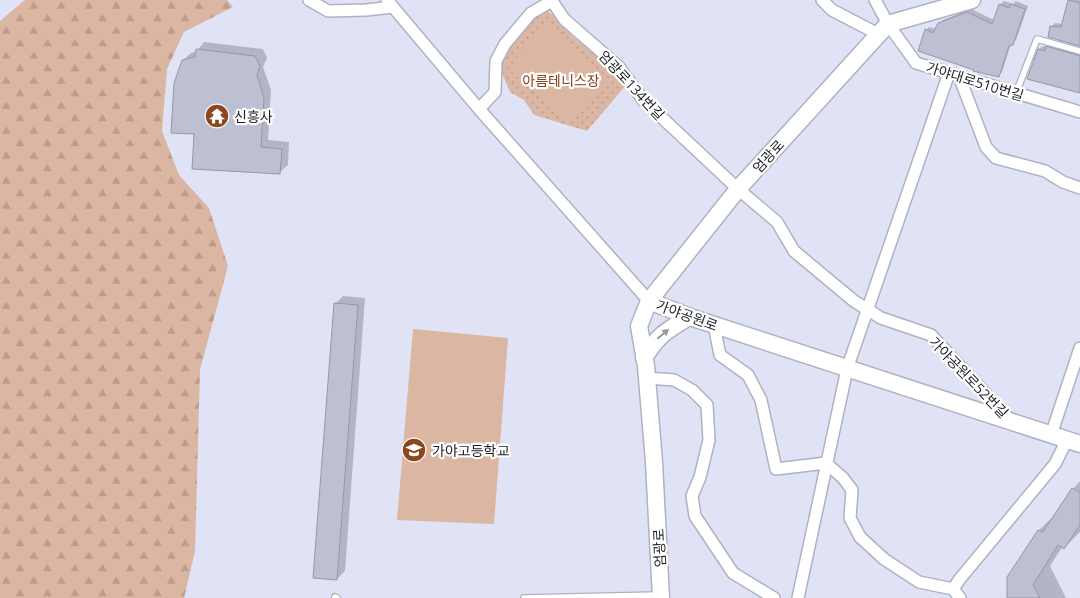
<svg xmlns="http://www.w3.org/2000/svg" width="1080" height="598" viewBox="0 0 1080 598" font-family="'Open Sans','Noto Sans KR',sans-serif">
  <defs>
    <pattern id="forest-firs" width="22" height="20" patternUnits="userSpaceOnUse" patternTransform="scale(1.25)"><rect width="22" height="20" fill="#dbb6a3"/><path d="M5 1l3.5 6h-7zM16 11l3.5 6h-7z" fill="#bc9c8c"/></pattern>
    <pattern id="park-dots" width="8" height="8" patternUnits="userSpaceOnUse" patternTransform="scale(1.25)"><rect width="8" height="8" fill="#dbb6a3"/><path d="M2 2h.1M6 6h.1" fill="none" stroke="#bc9c8c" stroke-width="1.8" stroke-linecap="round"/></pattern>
  </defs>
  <rect width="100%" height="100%" fill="#e0e3f5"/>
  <path fill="url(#forest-firs)" d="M25,0H227L233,7L184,32L167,69L162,131L179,175L209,208L228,266L200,370L195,551L184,598H0V21Z"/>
  <path fill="url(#park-dots)" d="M548,11L569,30L572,36L612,68L626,85L587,131L534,115L524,100L510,92L501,71L502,60L508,47L533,18Z"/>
  <g fill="#dbb6a3">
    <path d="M546,24L609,79L571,123L508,69Z"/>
    <path d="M413,329L508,338L494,524L397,520Z"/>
  </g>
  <g fill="#0003">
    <path d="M1070,0H1080V45L1051,27L1055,23L1063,24Z"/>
    <path d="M1004,1L1013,4L1016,1L1028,6L1016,40L1011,44L1002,72L998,76L926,30L929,27L936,29L943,20L971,9L994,20L1000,5Z"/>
    <path d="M204,42L263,49L267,58L263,67L271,90L268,140L289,142L288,165L280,172L195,133L183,60L191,53L197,51Z"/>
    <path d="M1051,43L1080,52V91L1028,78L1039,49L1043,46L1048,47Z"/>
    <path d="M343,296L365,298L345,571L337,579L335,304Z"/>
    <path d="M1080,481V532L1064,548L1063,546L1050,566L1066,598H1009V577L1039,530L1058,512L1073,489Z"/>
  </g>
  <g fill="#bdc0d2" stroke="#9598a8">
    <path d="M1068,0L1080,3V46L1048,37L1050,26L1061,27Z"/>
    <path d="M999,4L1009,8L1011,4L1025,9L1013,45L1009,46L999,77L973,71L974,70L918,51L925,29L933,33L938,23L967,12L992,24Z"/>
    <path d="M1046,46L1080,56V93L1027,79L1038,49L1045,51Z"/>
    <path d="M196,49L255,56L260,66L257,75L264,98L261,147L282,149L280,174L192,169L194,134L171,133L174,83L182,60L195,57Z"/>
    <path d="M334,303L358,305L337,580L313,578Z"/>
    <path d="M1072,488L1080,493V525L1064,549L1058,545L1033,585L1040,598H1007V577L1038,530L1043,532Z"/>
  </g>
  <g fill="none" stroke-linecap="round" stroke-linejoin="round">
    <g stroke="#afb2c3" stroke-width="8">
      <g id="service">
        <path d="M1016,93L1037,39L1080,51"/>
        <path d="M335,597L337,598"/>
        <path d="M524,598L659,595"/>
      </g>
    </g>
    <g stroke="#afb2c3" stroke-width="14">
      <g id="minor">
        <path d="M309,0L328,11L366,10L393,7"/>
        <path d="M387,0L479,109L649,301"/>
        <path d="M822,0L832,10L878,34"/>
        <path d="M875,0L888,24L916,63L1080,112"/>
        <path d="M959,76L986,147L996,158L1045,171L1063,182L1080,188"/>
        <path d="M479,109L495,92L496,61L505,44L531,13L552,1L564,19L619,67L643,100L738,189L777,222L794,251L854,301L881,318L931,335L1011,421"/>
        <path d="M714,325L720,355L748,375L761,400L776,469L826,463L843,478L852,490L850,518L860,537L884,559L919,582L953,589L960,598"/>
        <path d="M647,378L674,380L692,390L707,405L709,440L700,477L692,496L695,516L733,573L774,598"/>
        <path d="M1051,435L1080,348"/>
        <path d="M953,589L959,580L1055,464L1067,440"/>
        <path d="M798,598L847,369L949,73"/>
      </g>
    </g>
    <g stroke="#afb2c3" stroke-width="19">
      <g id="secondary">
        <path d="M649,301L693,318L1080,444"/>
        <path d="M644,358C658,335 666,331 689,317"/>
        <path d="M661,598L654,462L646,366L639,326L649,301L738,189L888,24L972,0"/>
      </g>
    </g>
    <use href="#service" stroke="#fff" stroke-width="5.5"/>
    <use href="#minor" stroke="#fff" stroke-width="11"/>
    <use href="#secondary" stroke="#fff" stroke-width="16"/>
  </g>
  <defs><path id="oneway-solid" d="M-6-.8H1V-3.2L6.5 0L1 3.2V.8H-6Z" transform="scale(1.25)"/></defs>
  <use fill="#9a9a9d" href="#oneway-solid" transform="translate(663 334) rotate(-40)"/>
  <defs>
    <g id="temple-disc" transform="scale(1.25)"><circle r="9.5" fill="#8b461b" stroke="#fff"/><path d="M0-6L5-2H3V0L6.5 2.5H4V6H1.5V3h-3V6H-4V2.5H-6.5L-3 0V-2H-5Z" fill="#fff"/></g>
    <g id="school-disc" transform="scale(1.25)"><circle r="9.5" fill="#8b461b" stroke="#fff"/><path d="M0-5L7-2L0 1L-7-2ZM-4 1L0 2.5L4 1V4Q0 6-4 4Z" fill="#fff"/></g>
  </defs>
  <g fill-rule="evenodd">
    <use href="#temple-disc" x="217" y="116"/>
    <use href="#school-disc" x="414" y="450"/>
  </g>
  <g text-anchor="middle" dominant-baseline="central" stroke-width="4.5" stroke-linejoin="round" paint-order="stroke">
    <g font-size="14" fill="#844216" stroke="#fff">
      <text x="561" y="80">아름테니스장</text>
    </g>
    <g font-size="14" fill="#1e1f26" stroke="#fff">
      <text transform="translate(975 81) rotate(17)">가야대로510번길</text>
      <text transform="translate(632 85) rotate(47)">엄광로134번길</text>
      <text transform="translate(768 156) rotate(-48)">엄광로</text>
      <text transform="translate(687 315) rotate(20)">가야공원로</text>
      <text transform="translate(969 377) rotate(46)">가야공원로52번길</text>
      <text transform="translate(659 548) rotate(-93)">엄광로</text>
    </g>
    <g font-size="14" fill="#1e1f26" stroke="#fff" text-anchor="start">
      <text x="234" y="116">신흥사</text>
      <text x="432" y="450">가야고등학교</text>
    </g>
  </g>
</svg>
